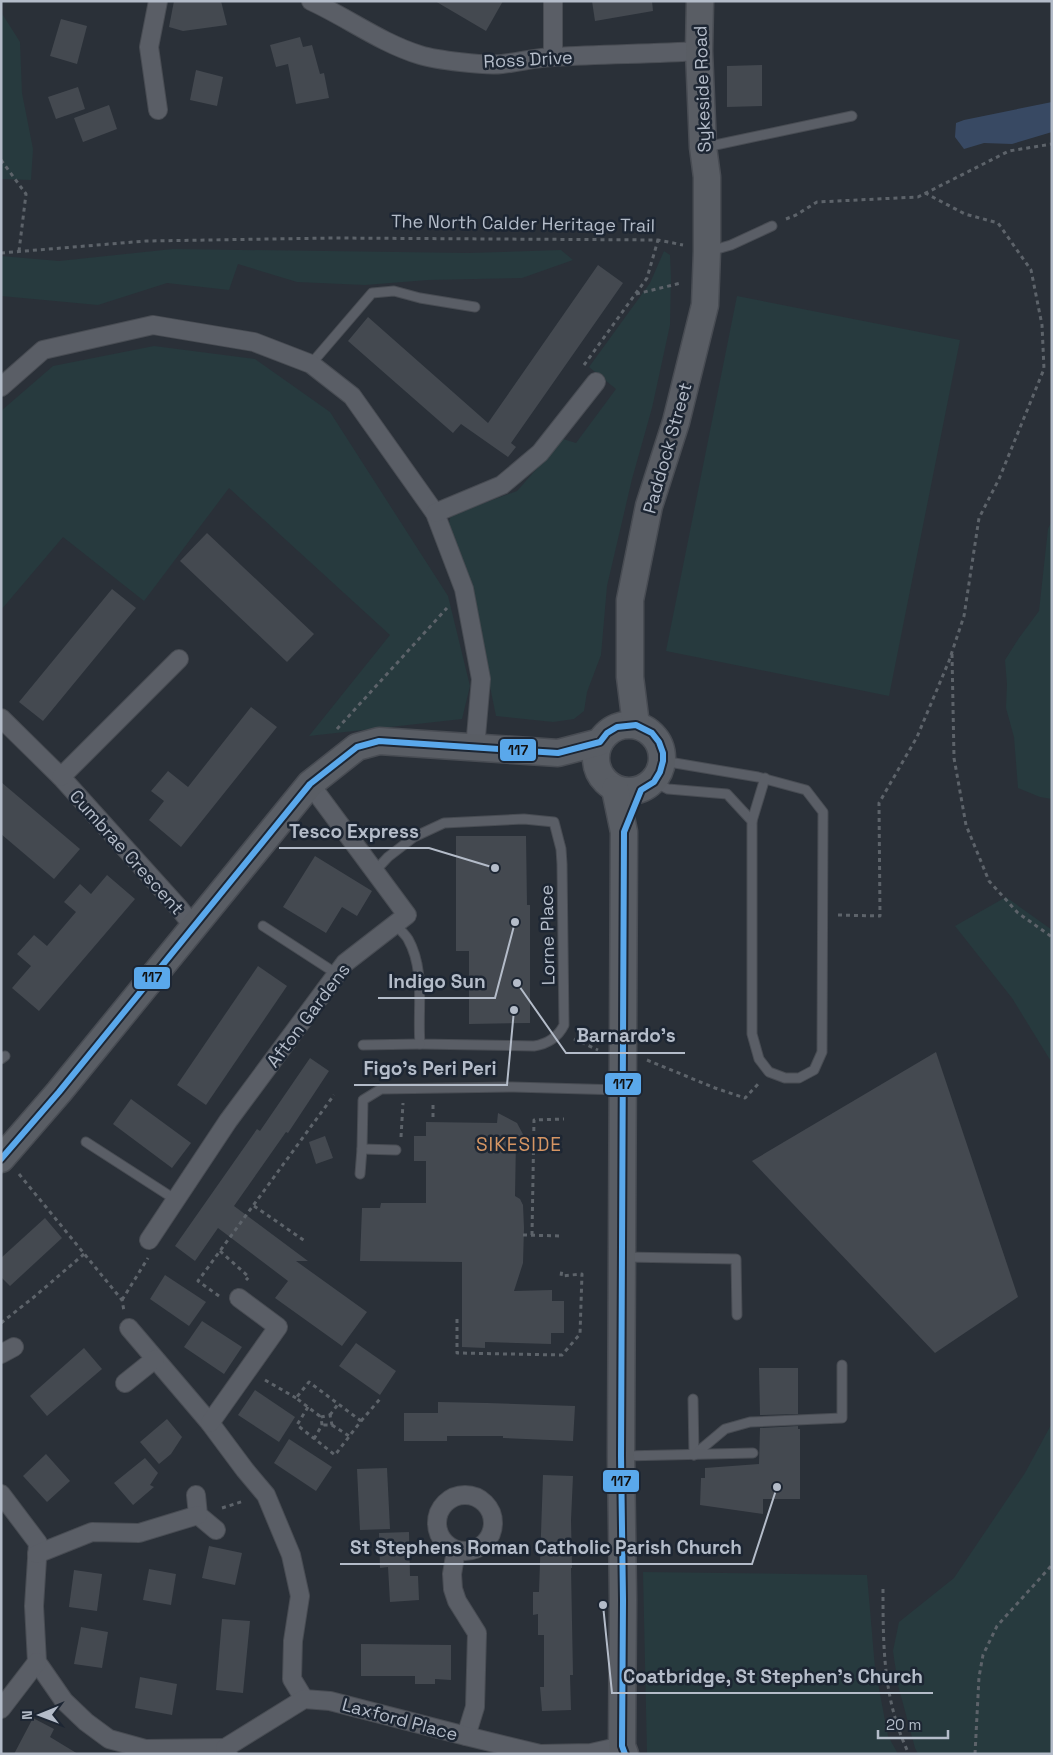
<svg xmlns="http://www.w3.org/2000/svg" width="1053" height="1755" viewBox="0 0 1053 1755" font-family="'Space Grotesk',sans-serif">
  <rect width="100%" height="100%" fill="#2a3038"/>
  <g fill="#273a3e">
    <path d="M1,12L20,42L22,93L33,149L31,180L1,179Z"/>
    <path d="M173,249L468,253L561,250L573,260L522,278L428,280L365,285L297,282L238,264L229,290L167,283L98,305L1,296V256L59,261Z"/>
    <path d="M664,251L670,255L671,277L670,325L652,408L632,479L607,586L601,655L587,692L584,711L574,719L553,722L496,716L488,677L447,530L451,515L517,491L563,439L576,443L616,389L589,367L650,283Z"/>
    <path d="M737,296L960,340L889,696L666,651Z"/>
    <path d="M154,346L255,359L330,412L448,596L470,686L462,719L309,736L390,635L229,488L144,601L63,537L1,610V411L53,366Z"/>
    <path d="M1052,520V799L1040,797L1018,788L1014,737L1006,708L1007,684L1005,660L1019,638L1039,611L1048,529Z"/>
    <path d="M1006,897L1052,930V1063L1012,998L955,926Z"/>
    <path d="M1052,1423V1754H918L915,1748L898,1685L893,1651L899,1622L954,1578L1025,1473Z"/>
    <path d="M643,1572L867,1575L875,1668L888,1736L898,1754H647Z"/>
  </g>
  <path fill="#384963" d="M1052,102V132L1012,144L984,143L964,149L955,137L956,123L964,120Z"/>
  <g fill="#444950">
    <path d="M174,1H221L227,25L183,31L169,27Z"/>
    <path d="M435,1H503L486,31Z"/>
    <path d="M592,1H652L653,11L595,21Z"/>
    <path d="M61,19L87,26L77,64L50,56Z"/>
    <path d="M300,37L303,47L312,45L320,74L324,73L329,98L296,104L288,64L276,67L270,45Z"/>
    <path d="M762,65V106L727,107V66Z"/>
    <path d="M196,70L223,77L217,106L190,100Z"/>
    <path d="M78,87L85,109L56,119L48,97Z"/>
    <path d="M109,105L117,129L83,142L74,118Z"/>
    <path d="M598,265L623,283L511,443L516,447L508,457L461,424L453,433L348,341L368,317L488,423Z"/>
    <path d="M207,533L314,634L287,662L180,561Z"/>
    <path d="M112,589L136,608L43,721L19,702Z"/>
    <path d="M251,707L277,727L181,847L149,820L164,801L151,791L168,771L188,787Z"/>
    <path d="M1,782L80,849L54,879L1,834Z"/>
    <path d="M456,836H526L527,905H530V1023L469,1024V951H456Z"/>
    <path d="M315,856L372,891L357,916L342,907L326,933L283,907Z"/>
    <path d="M107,875L135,899L39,1011L12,988L31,966L17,954L34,935L47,946L76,912L64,902L80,884L91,894Z"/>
    <path d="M258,966L287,986L206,1105L177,1085Z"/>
    <path d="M936,1052L1018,1297L935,1353L752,1161Z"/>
    <path d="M310,1058L329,1071L288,1133L286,1132L234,1206L308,1261H296L367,1312L342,1346L275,1298L288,1281L218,1228L195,1261L175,1246L257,1129L260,1131Z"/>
    <path d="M131,1099L191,1143L172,1168L113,1124Z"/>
    <path d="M498,1113L517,1123L526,1140H516L515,1196L520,1199L523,1205L524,1228L523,1263L514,1291L552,1290V1301H564V1333H551V1344L485,1342V1348L462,1347V1262L360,1261L362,1208H380L381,1203H426V1161H414V1136H426V1122L497,1123Z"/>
    <path d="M325,1136L333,1158L316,1164L309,1142Z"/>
    <path d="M45,1218L62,1238L10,1286L1,1277V1258Z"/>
    <path d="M165,1275L206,1302L189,1326L150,1299Z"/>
    <path d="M202,1321L242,1347L224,1374L184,1347Z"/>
    <path d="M356,1343L396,1371L380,1395L339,1366Z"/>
    <path d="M84,1348L102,1369L47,1416L30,1396Z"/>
    <path d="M759,1368H798V1414L760,1415Z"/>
    <path d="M255,1390L295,1417L279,1442L238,1415Z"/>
    <path d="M438,1402L487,1403L575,1406L573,1441L503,1438V1436H447V1441H404V1413H438Z"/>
    <path d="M167,1419L182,1437L171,1454L159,1464L140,1442Z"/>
    <path d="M798,1426V1429H800V1499H763V1514L700,1505L701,1478H705V1468L759,1464L760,1428Z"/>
    <path d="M289,1439L332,1467L316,1491L274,1463Z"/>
    <path d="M46,1454L70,1481L47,1502L23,1476Z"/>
    <path d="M145,1458L158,1473L150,1485L154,1487L133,1505L114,1483Z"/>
    <path d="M387,1468L390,1529L360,1530L357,1469Z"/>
    <path d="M543,1475L573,1476L571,1520L572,1568H571L573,1675H570L571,1710L542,1711L540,1687H544V1635H538V1614L533,1615V1592H539Z"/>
    <path d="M409,1532L410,1576H418L419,1600L390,1602L388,1567L380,1568L379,1533Z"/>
    <path d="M209,1546L242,1553L235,1585L202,1578Z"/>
    <path d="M149,1569L176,1574L171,1605L143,1600Z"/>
    <path d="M74,1570L102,1574L97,1611L69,1607Z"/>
    <path d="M222,1619L250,1621L243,1693L216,1690Z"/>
    <path d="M81,1627L108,1632L102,1668L74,1664Z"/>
    <path d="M361,1644L451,1645V1680L435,1679V1684H415V1676H361Z"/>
    <path d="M140,1677L177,1684L172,1715L135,1708Z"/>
    <path d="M33,1718L54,1729L50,1737L78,1754H14Z"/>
  </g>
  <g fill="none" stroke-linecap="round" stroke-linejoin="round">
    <g stroke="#484c53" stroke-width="11">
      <g id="lane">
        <path d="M706,147L852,116"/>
        <path d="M710,251L731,245L772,226"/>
        <path d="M311,364L372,293L394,291L420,298L475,307"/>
        <path d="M654,782L668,789L727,794L752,821V1034L759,1059L769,1072L785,1078H799L814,1070L822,1052L823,812L806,790L758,777L663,761"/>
        <path d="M752,821L765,778"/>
        <path d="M375,871L388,857L414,837L444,823L524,819L554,822L561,849L562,864L564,1025C558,1037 547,1044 534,1046L420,1044C417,1010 426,971 408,939C405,934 399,929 395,924"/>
        <path d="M263,926L337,974"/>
        <path d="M363,1045L420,1044"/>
        <path d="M1,1059L5,1056"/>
        <path d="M86,1142L176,1200"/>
        <path d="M362,1149L396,1150"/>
        <path d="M360,1174L362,1149L363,1100L381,1089L513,1087L621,1090"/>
        <path d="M624,1257L736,1259L737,1315"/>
        <path d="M693,1399L694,1455"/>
        <path d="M694,1455L725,1429L750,1422L842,1418V1365"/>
        <path d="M624,1456L753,1453"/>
      </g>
    </g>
    <g stroke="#484c53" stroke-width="20">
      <g id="street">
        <path d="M158,1L149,47L158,110"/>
        <path d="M311,1C348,18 381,43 420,55C436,60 485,66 502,64C520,62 538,57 555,57C603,54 651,54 699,51"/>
        <path d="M553,57V1"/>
        <path d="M1,387L43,350L153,325L254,342L311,364L352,396L435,513L464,589L481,679L475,748"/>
        <path d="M435,513L502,485L540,453L596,382"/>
        <path d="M1,718L61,777L179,908L193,926"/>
        <path d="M61,777L179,659"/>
        <path d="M149,1240L228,1121L345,963L407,915L310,784"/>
        <path d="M129,1328L210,1423L245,1470L266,1495L291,1555L300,1596L293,1641L292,1679L304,1699"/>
        <path d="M1,1354L14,1347"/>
        <path d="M125,1383L155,1359"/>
        <path d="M210,1423L278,1327L239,1298"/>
        <path d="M1,1494L38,1543L34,1606L37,1662L64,1701L86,1722L109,1739L145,1749L225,1748"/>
        <circle cx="465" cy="1523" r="28"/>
        <path d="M196,1495L198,1515L216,1530"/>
        <path d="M456,1550L452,1574L453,1589L457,1601L477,1633L475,1707L466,1736"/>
        <path d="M37,1554L92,1532L139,1533L198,1515"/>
        <path d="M1,1709L37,1662"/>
        <path d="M228,1754L225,1748L304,1699L330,1701L466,1736L540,1754L591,1753L622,1746"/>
      </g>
    </g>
    <g stroke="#484c53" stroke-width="29">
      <g id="secondary">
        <circle cx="629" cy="758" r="33"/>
        <path d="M636,725L630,677V600L649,506L676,422L705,305L707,251V177L703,147L699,51L700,1"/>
        <path d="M615,789L624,832L621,1456L623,1600L622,1746L625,1754"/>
        <path d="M1,1159L59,1092L310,784L357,747L379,741L558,753L600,742"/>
      </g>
    </g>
    <g stroke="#5d636a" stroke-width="3" stroke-dasharray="4 4" stroke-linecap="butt">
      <path d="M1,160L26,194L19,251"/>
      <path d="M786,219L796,215L817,202L918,197L1009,151L1052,144"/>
      <path d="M1,253L146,241L334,238L658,240L683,245"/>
      <path d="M636,294L681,283"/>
      <path d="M584,365L647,278L658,240"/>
      <path d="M952,654L954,758L966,825L989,881L1018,913L1052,937"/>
      <path d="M337,729L447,608"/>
      <path d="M838,915L880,916L879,803L917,737L949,661L964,616L979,518L999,479L1044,369L1042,325L1031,270L998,223L965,214L925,193"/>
      <path d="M574,1039L598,1050"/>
      <path d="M647,1060L715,1088L745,1098L760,1082"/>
      <path d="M433,1117V1103"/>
      <path d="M401,1137L403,1103"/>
      <path d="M19,1174L122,1300L124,1311"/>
      <path d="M254,1206L305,1241"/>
      <path d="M523,1235L562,1236"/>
      <path d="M532,1235L534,1120L564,1119"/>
      <path d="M220,1251L249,1277L246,1280"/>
      <path d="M219,1296L198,1281L334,1095"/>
      <path d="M122,1300L148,1258"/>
      <path d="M457,1319V1353L562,1355L580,1334L582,1274L561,1276L562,1270"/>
      <path d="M1,1323L34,1297L84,1254"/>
      <path d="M265,1380L296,1398"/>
      <path d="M308,1407L297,1425L335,1455L361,1421L309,1382L296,1398L321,1417"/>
      <path d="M330,1415L338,1404"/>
      <path d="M361,1421L380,1399"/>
      <path d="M332,1425L349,1436"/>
      <path d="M314,1439L322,1425L321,1417L330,1415L332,1425H322"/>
      <path d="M222,1508L244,1501"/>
      <path d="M883,1589C883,1646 883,1701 909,1754"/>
      <path d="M975,1754L979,1677L983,1655L997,1626L1052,1565"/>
    </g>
    <use href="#lane" stroke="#5a5e66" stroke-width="9"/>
    <use href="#street" stroke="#5a5e66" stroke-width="18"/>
    <use href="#secondary" stroke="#595d64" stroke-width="26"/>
    <g stroke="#1d2633" stroke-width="10">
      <path id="bus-1" d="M1,1159L59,1092L310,784L357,747L379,741L558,753L600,742L607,733L617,727L636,725L652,733L659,742L663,753V761L660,772L654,782L641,790L624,832L621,1456L623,1600L622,1746L625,1754"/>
    </g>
    <use href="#bus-1" stroke="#5aa8eb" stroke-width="6"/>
  </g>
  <g text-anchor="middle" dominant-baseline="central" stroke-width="5" stroke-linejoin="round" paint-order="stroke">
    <g font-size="18" fill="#b4bcc9" stroke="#1d2633">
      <text transform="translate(528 59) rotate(-3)">Ross Drive</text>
      <text transform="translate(702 89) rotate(-92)">Sykeside Road</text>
      <text transform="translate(523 223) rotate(1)">The North Calder Heritage Trail</text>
      <text transform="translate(667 448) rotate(-74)">Paddock Street</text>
      <text transform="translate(127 852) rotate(48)">Cumbrae Crescent</text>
      <text transform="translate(547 935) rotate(-91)">Lorne Place</text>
      <text transform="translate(308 1015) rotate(-53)">Afton Gardens</text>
      <text transform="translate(400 1719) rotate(15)">Laxford Place</text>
    </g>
    <g font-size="19" letter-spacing="1" fill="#d59563" stroke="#1d2633">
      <text x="519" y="1144">SIKESIDE</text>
    </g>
  </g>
  <path fill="none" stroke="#b4bcc9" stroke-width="2" d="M495 868L429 848H279M515 922L495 998H378M517 983L566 1053H685M514 1010L507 1085H354M777 1487L752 1564H340M603 1605L612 1693H933"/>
  <g fill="#b4bcc9" stroke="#1d2633" stroke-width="2">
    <circle cx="495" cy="868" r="5"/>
    <circle cx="515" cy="922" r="5"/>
    <circle cx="517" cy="983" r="5"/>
    <circle cx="514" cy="1010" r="5"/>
    <circle cx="777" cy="1487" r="5"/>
    <circle cx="603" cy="1605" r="5"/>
  </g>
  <g font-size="19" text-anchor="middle" font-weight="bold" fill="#b4bcc9" stroke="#1d2633" stroke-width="5" stroke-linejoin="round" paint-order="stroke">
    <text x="354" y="838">Tesco Express</text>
    <text x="437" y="988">Indigo Sun</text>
    <text x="626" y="1042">Barnardo's</text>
    <text x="430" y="1075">Figo's Peri Peri</text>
    <text x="546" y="1554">St Stephens Roman Catholic Parish Church</text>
    <text x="773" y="1683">Coatbridge, St Stephen's Church</text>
  </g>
  <g stroke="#1d2633" stroke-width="2">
    <rect x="499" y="738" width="38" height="24" rx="5" fill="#5aa8eb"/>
    <rect x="133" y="966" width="38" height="24" rx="5" fill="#5aa8eb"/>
    <rect x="604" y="1072" width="38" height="24" rx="5" fill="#5aa8eb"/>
    <rect x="602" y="1469" width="38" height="24" rx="5" fill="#5aa8eb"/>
  </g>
  <g font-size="14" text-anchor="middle" font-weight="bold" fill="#111">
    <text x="518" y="755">117</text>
    <text x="152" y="982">117</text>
    <text x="623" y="1089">117</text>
    <text x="621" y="1486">117</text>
  </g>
  <rect width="1053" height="1755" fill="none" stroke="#b4bcc9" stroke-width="5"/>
  <g transform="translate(40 1715) rotate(269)" stroke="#1d2633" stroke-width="4" paint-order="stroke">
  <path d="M0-4L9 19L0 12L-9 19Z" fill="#b4bcc9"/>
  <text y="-8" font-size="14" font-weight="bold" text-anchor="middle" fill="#b4bcc9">N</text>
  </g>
  <path d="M878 1730v8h70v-8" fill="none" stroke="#b4bcc9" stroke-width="2.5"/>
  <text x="886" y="1730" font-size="15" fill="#b4bcc9" stroke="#1d2633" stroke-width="4" paint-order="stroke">20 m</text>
</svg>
